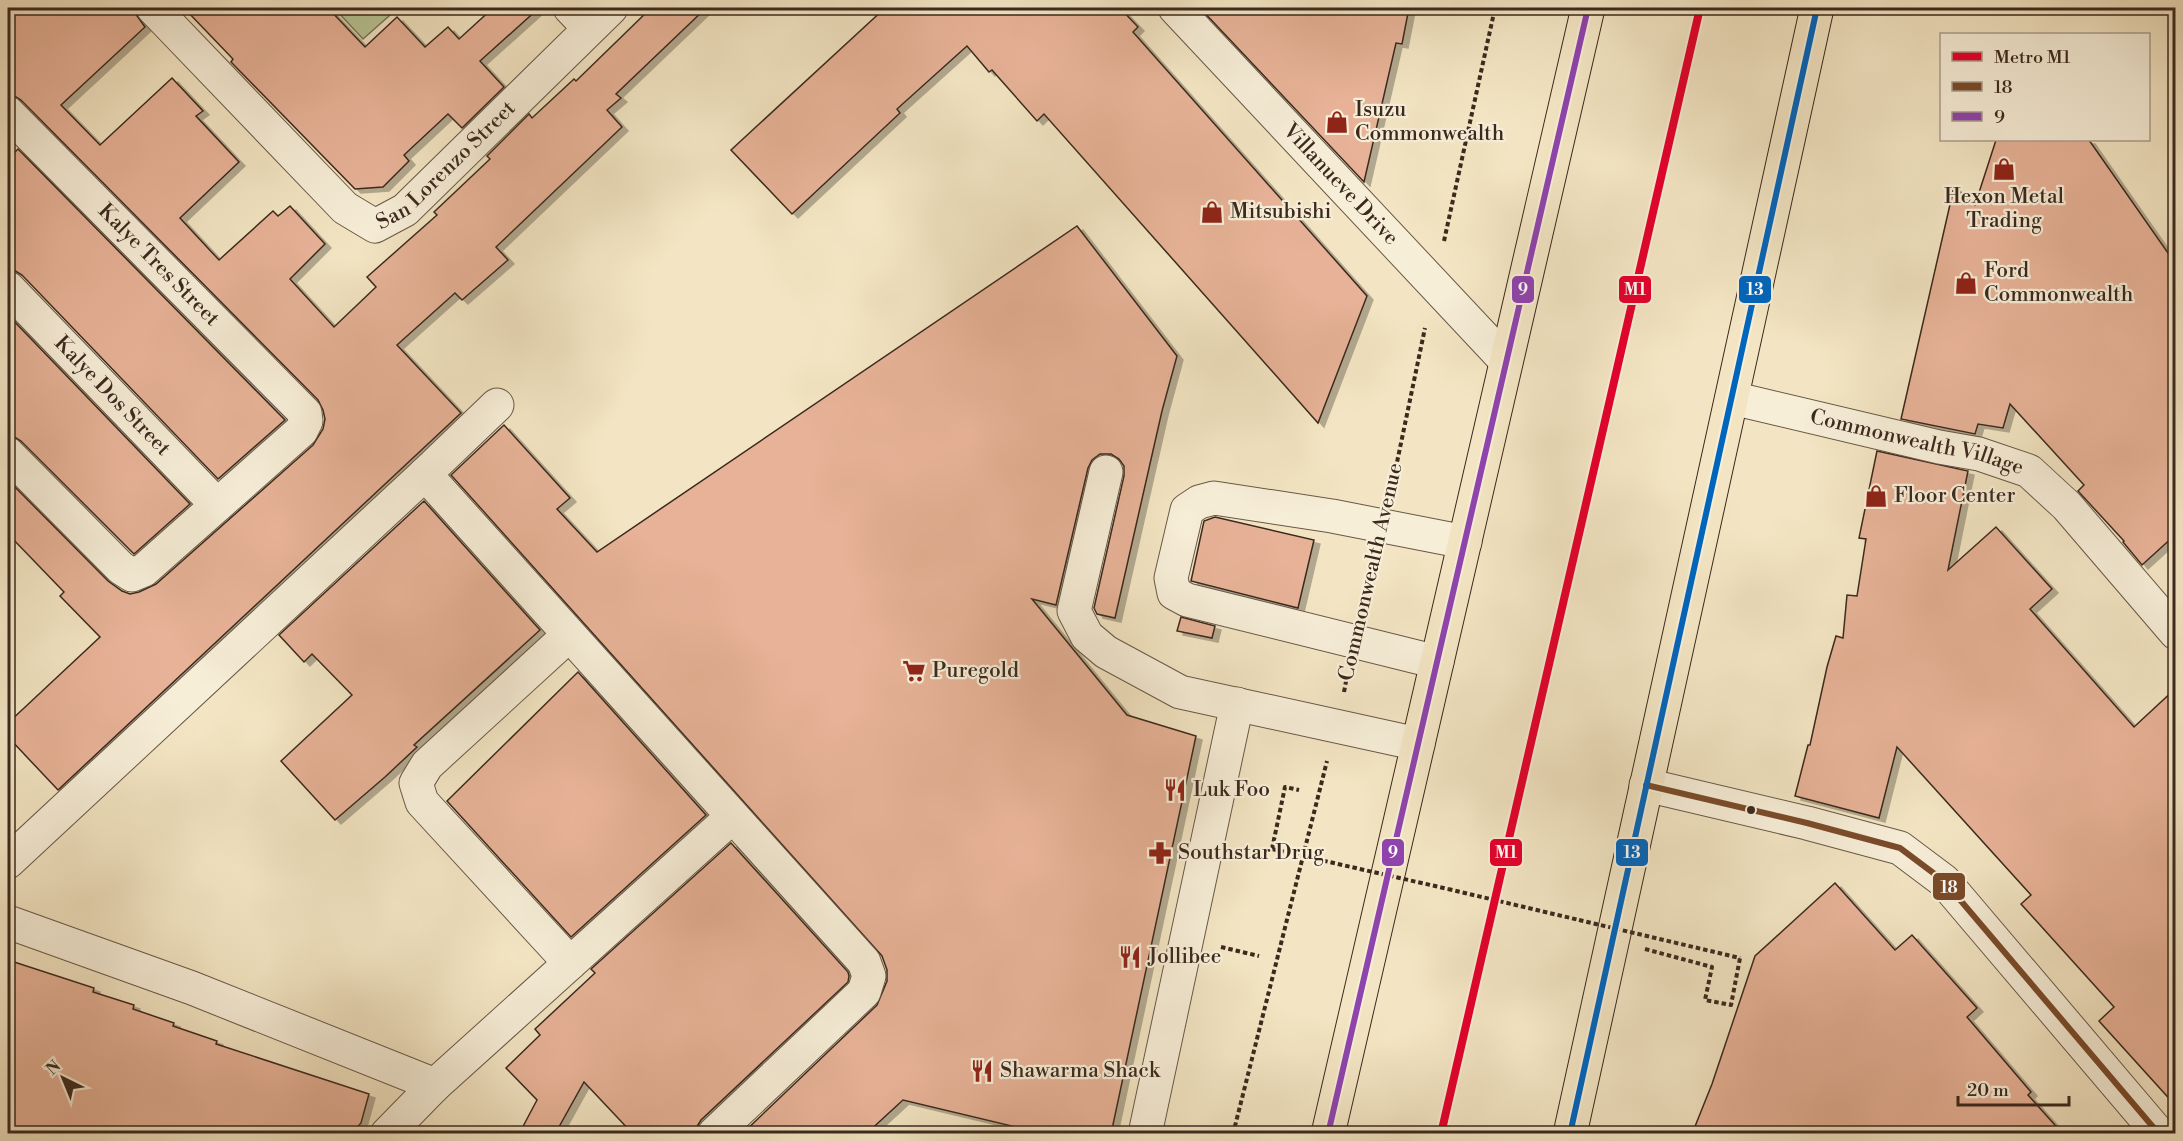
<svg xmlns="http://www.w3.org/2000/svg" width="2183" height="1141" viewBox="0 0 2183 1141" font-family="'Libre Bodoni',serif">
  <defs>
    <filter id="shadow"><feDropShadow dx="6" dy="4" stdDeviation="0" flood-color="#0004"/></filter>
  </defs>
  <rect width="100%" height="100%" fill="#f3e5c3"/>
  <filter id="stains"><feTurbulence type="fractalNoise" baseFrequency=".00333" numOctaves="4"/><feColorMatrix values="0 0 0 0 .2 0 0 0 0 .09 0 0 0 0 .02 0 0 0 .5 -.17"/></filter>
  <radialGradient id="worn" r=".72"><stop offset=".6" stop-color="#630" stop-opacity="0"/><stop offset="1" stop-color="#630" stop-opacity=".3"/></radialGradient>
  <path fill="#b8c596" stroke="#7a775a" stroke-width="1.5" d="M334,8H398L363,39Z"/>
  <g fill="#e7b297" stroke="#3b291e" stroke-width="1.5" filter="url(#shadow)">
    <path d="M8,8H135V13L145,27L61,105L100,145L172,78L203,111L196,116L239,162L180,218L219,260L273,211L278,216L290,206L325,244L290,279L334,327L376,287L367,277L437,215L434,212L490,159L487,156L529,114L532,118L574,79L576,81L651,8H706L616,94L621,98L607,110L622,127L496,247L508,260L462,300L455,293L397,345L461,413L58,790L8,737V723L100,637L60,596L64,592L8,534V480L108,581L122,591L130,594L139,592L156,584L313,445L323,429L325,419L323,410L318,400L21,100L13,95H8Z"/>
    <path d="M184,8H328L365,47L397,17L425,47L448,27L459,39L493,8H539L480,61L504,87L462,128L448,114L404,155L409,161L383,187L355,189L231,62L233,59Z"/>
    <path d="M885,8H1120L1138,27L1133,32L1367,296L1318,423L1044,114L1037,121L992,70L989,72L967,46L897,109L900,113L792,214L731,150Z"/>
    <path d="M1200,8H1409L1402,44L1396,43L1364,182Z"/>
    <path d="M1996,140H2089L2175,263V535L2142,565L2123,542L2124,541L2078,491L2084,485L2010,404L2003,428L1978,424L1975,434L1901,419L1954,187L1975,205Z"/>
    <path d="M18,149L285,420L218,479L22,275L14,270H8V159Z"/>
    <path d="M1077,226L1177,356L1162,411L1115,618L1097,614L1094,608L1124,476V466L1119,459L1111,454H1100L1092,460L1088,468L1056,605L1032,599L1127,715L1196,736L1111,1134H1045L903,1100L866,1134H742L877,1005L887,981V970L882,956L451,475L504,425L570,498L557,509L597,552Z"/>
    <path d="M8,315L190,504L134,554L21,441L13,436H8Z"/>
    <path d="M1877,451L1968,471L1948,570L1996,527L2052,589L2030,609L2134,727L2175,689V1105L2099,1021L2114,1007L2021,904L2031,895L1897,747L1879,818L1795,796L1808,745H1810L1827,667L1836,636L1843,638L1847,595L1857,596L1866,539L1859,538Z"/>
    <path d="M424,501L540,630L414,745L417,747L385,777L335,820L281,761L352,695L312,654L304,662L279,635Z"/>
    <path d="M1215,517L1314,540L1298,608L1191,581L1204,521Z"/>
    <path d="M1181,617L1215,626L1212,638L1177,631Z"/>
    <path d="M578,672L706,815L571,937L447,801Z"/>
    <path d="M731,843L848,972L849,976L848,982L701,1120L696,1128V1134H633L584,1082L555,1134H519L537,1100L506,1068L540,1035L535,1029L595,973L591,969Z"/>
    <path d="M1835,883L1895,950L1912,935L1977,1008L1967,1017L2031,1092L2028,1095L2063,1134H1692L1712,1084L1755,956Z"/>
    <path d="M8,960L94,988L93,992L134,1005L133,1009L174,1023L173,1026L217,1041L216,1044L369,1094L361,1123L351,1134H8Z"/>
  </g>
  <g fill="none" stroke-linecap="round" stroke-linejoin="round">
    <g stroke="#695847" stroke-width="35">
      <g id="minor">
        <path id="s1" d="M153,8L345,208L375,226L405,210L611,8"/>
        <path d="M570,8L589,28"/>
        <path id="s2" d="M1175,8L1506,361"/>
        <path id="s3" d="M8,113L305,413L306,421L301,431L144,570L132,575L121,568L8,454"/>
        <path id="s4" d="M8,288L217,505"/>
        <path id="s5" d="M1732,398L1939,447L1979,454L2029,471L2067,506L2176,633"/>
        <path d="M1106,472L1074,611L1087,636L1106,652L1180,692L1418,744"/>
        <path d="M425,474L864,962L869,976L864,992L714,1134"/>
        <path d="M569,635L427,765L416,783L422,802L570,963"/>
        <path d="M1437,662L1187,600L1174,593L1171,578L1187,510L1199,502L1214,498L1332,516L1465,542"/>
        <path d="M1646,785L1807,823L1900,848L1944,881L2159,1134"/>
        <path d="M8,862L425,474L497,405"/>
        <path d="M8,922L192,988L435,1085"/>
        <path d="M387,1134L435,1085L732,817"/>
        <path d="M1145,1134L1237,704"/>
      </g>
    </g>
    <g stroke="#3b291e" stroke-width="35">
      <g id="major">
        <path d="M1328,1134L1588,8"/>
        <path d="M1570,1134L1817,8"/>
      </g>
    </g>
    <g stroke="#3b291e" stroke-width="4" stroke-dasharray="4.5 3" stroke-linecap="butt">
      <path d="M1444,241L1495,8"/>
      <path d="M1391,491L1425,328"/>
      <path d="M1364,608L1375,559"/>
      <path d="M1344,692L1347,676"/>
      <path d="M1272,849L1285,787L1299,790"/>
      <path d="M1448,889L1579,920"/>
      <path d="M1221,947L1259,956"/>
      <path d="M1645,949L1712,967L1705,1000L1731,1005L1740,958"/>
      <path d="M1233,1134L1327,761"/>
    </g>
    <use href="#minor" stroke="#f7eed8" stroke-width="33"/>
    <use href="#major" stroke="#f3e5c3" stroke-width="33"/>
    <g stroke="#3b291e" stroke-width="4" stroke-dasharray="4.5 3" stroke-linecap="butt">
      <path d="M1272,849L1448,889"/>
      <path d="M1579,920L1740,958"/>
    </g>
    <g stroke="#f7eed8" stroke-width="10">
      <path id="bus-1" d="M1646,785L1807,823L1900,848L1944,881L2159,1134"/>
    </g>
    <g stroke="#f7eed8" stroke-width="10">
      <path id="bus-2" d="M1328,1134L1588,8"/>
    </g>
    <g stroke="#f7eed8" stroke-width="10">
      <path id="bus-3" d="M1570,1134L1817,8"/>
    </g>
    <use href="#bus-1" stroke="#7a4b2a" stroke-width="6"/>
    <use href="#bus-2" stroke="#8e44ad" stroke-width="6"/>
    <use href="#bus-3" stroke="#0065bd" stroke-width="6"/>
    <g stroke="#f7eed8" stroke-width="12">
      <path id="metro-1" d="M1441,1134L1700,8"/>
    </g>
    <use href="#metro-1" stroke="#e4002b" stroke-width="8"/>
  </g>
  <defs>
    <g id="shop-bare" transform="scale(1.8)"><path d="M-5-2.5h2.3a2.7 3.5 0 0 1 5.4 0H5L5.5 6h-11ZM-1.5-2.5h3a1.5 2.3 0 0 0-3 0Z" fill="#8f2418" stroke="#f7eed8" stroke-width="2.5" paint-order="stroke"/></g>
    <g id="supermarket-bare" transform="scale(1.8)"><path d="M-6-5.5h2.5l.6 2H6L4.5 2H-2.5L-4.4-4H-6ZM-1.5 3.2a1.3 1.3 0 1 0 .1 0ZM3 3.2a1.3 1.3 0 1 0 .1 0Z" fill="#8f2418" stroke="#f7eed8" stroke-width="2.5" paint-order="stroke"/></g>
    <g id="restaurant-bare" transform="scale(1.8)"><path d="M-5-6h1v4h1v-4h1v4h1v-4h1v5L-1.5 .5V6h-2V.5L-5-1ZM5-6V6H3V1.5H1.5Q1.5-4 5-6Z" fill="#8f2418" stroke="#f7eed8" stroke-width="2.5" paint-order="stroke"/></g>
    <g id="pharmacy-bare" transform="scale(1.8)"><path d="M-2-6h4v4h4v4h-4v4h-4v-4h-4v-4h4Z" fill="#8f2418" stroke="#f7eed8" stroke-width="2.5" paint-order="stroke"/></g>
  </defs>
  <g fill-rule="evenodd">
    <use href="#shop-bare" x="1337" y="122"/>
    <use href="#shop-bare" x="2004" y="169"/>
    <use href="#shop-bare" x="1212" y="212"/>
    <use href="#shop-bare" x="1966" y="283"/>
    <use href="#shop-bare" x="1876" y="496"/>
    <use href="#supermarket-bare" x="914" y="671"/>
    <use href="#restaurant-bare" x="1175" y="790"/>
    <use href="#pharmacy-bare" x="1160" y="853"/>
    <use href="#restaurant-bare" x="1130" y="957"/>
    <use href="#restaurant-bare" x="982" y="1071"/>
  </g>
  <circle fill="#3b291e" stroke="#f7eed8" stroke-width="2" cx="1751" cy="810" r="5"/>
  <g text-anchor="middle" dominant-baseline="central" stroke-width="4.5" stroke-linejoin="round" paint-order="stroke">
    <g font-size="21" fill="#3b291e" stroke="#f7eed8" text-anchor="start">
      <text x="1355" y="110">Isuzu<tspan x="1355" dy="24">Commonwealth</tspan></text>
      <text x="2004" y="197" text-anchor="middle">Hexon Metal<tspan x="2004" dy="24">Trading</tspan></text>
      <text x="1230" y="212">Mitsubishi</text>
      <text x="1984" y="271">Ford<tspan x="1984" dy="24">Commonwealth</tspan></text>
      <text x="1894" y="496">Floor Center</text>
      <text x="932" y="671">Puregold</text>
      <text x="1193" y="790">Luk Foo</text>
      <text x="1178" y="853">Southstar Drug</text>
      <text x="1148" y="957">Jollibee</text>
      <text x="1000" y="1071">Shawarma Shack</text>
    </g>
    <g font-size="21" fill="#3b291e" stroke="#f7eed8">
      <text stroke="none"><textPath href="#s1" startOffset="406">San Lorenzo Street</textPath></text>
      <text stroke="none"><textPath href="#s2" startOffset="242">Villanueve Drive</textPath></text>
      <text stroke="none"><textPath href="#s3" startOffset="214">Kalye Tres Street</textPath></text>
      <text stroke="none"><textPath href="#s4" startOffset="150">Kalye Dos Street</textPath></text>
      <text stroke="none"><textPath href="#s5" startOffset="190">Commonwealth Village</textPath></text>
      <text transform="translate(1371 572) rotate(-77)">Commonwealth Avenue</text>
    </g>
  </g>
  <g stroke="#f7eed8" stroke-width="2">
    <rect x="1511" y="275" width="24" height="29" rx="6" fill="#8e44ad"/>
    <rect x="1618" y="275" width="34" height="29" rx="6" fill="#e4002b"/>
    <rect x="1738" y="275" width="34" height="29" rx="6" fill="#0065bd"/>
    <rect x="1381" y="838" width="24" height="29" rx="6" fill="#8e44ad"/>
    <rect x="1489" y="838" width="34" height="29" rx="6" fill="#e4002b"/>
    <rect x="1615" y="838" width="34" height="29" rx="6" fill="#0065bd"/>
    <rect x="1932" y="872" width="34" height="29" rx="6" fill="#7a4b2a"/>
  </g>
  <g font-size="16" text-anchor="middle" font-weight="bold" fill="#fff">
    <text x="1523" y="295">9</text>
    <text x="1635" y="295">M1</text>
    <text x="1755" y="295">13</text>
    <text x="1393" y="858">9</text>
    <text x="1506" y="858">M1</text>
    <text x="1632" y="858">13</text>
    <text x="1949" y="893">18</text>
  </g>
  <rect width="2183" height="1141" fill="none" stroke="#f3e5c3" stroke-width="30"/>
  <rect x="9" y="9" width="2165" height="1123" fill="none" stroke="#3b291e" stroke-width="3"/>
  <rect x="15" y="15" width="2153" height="1111" fill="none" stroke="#3b291e" stroke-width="1.5"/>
  <rect x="1940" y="33" width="210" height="108" fill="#f7eed8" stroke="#ac9f8e" stroke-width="1.5"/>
  <rect x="1952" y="52" width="30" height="9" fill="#e4002b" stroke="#ac9f8e" stroke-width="1.5"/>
  <text x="1994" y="63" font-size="18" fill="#3b291e">Metro M1</text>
  <rect x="1952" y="82" width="30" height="9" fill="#7a4b2a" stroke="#ac9f8e" stroke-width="1.5"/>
  <text x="1994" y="93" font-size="18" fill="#3b291e">18</text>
  <rect x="1952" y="112" width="30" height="9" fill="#8e44ad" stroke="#ac9f8e" stroke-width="1.5"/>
  <text x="1994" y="123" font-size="18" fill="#3b291e">9</text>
  <g transform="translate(63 1078) rotate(317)" stroke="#f7eed8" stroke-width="4.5" paint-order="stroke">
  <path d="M0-4.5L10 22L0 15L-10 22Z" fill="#3b291e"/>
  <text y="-9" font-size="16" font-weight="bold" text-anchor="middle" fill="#3b291e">N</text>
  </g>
  <path d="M1958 1096v9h111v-9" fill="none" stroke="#3b291e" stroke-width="3"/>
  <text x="1967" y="1096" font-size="18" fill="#3b291e" stroke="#f7eed8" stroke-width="4.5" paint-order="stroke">20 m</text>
  <rect width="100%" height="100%" filter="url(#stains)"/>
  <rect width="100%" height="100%" fill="url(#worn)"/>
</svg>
